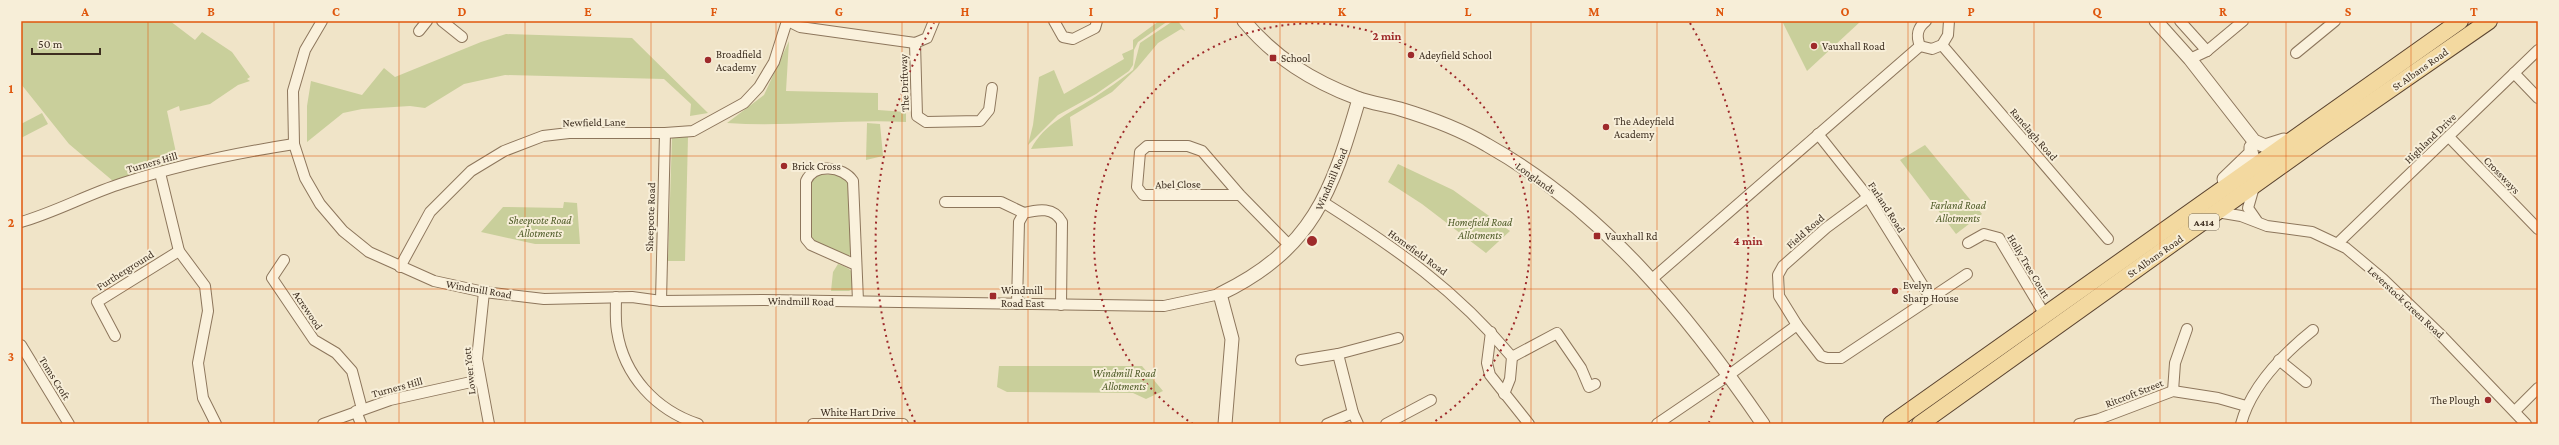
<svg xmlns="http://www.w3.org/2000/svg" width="2559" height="445" viewBox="0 0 2559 445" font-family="'Crimson Pro',serif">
  <rect width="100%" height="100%" fill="#f0e4c8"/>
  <g fill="#c9cf9b">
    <path d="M21,21H170L195,40L202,32L232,52L250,77L247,79L250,81L238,85L210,104L180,111L179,106L167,111L178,162L176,166L113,181L69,144L21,84Z"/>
    <path d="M1159,21H1168L1138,42L1134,50L1133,65L1129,71L1096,94L1058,115L1028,145L1033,125L1039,77L1054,70L1064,94L1124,59L1122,54L1133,49V40Z"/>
    <path d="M1173,21H1178L1185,31L1181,29L1158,43L1137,68L1112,92L1070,117L1073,146L1031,149C1045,123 1068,114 1092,99C1106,90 1120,80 1133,70L1140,43Z"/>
    <path d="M1782,21H1861L1807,71Z"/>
    <path d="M506,34L632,38L708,113L690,116L691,104L664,79L505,75L464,84L425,108L410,106L362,109L343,113L307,142V106L311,81L362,95L384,68L395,77L481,42Z"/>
    <path d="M789,41L786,91L878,93V110L906,112V122C846,119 786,127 727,123L764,95Z"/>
    <path d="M42,113L48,124L21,138V124Z"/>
    <path d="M867,123L880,124L883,156L866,160Z"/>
    <path d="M672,137H688L685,261H668Z"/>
    <path d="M1925,145L1982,214L1956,234L1900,160Z"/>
    <path d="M1398,164L1453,190L1510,231L1486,253L1422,204L1388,182Z"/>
    <path d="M839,174L845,176L848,183L855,248L848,257L816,244L811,238L809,182L815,175Z"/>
    <path d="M564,202L577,203L580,244H535L481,232L503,207L563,208Z"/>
    <path d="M838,264C854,270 853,271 855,288L849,291H831L833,272Z"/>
    <path d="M999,366H1142L1163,391L1146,399L1133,393L1007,392L997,387Z"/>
  </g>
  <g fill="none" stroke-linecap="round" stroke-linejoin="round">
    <g stroke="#8d765c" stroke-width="12">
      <g id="minor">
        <path d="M322,21L305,50L293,91L294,144L305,178L320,204L343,231L369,252L434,281L484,292L544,299L632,297L661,301L763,300L1164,306L1220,294"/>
        <path d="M442,21L462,37"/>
        <path d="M788,21L800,27L915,43L927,38L934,21"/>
        <path d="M1054,21L1063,37L1073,39L1095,28L1097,21"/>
        <path d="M1926,21C1917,28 1916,36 1920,46L1932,49L1942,45L1948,35L1949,21"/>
        <path d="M2180,21L2207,51"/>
        <path d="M419,31L427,21"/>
        <path d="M915,43L917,116L926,122L980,121L989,110L992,88"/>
        <path d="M1942,45L2108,239"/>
        <path d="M2296,53L2335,21"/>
        <path d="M2190,59L2207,51L2243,21"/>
        <path d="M2514,73L2538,98"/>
        <path d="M1818,134L1868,197L1930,297"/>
        <path d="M2449,137L2538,229"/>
        <path d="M160,173L179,251L205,286L208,311L198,363L203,398L216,424"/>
        <path d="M2254,187L2248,208L2257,221"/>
        <path d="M1240,195H1143L1137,187L1140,152L1147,146H1188L1202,151L1240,195L1290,246"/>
        <path d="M945,202H1001L1024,213"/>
        <path d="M1323,202C1397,249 1455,289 1512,357L1510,379L1504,394"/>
        <path d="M2217,212L2241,216L2267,226L2312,232L2346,248L2383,279L2439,333L2526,424"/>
        <path d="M21,222C56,212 88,194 123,183C179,165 236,153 294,144"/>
        <path d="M1968,243L1984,234L1999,238L2045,315"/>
        <path d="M2338,243L2538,50"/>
        <path d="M284,260L272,278L314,340L336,353L352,371L362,409"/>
        <path d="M856,265L811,245L806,239V181C814,163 843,166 853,181L858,301"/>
        <path d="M400,267L430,212L471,171L504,151L543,136L569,133H665L693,131L744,103L759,87L774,62L787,21"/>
        <path d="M1652,279L1920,46"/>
        <path d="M484,292L477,359L489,424"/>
        <path d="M616,297C616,308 615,320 617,331C624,376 656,410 698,424"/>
        <path d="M661,301L665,133"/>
        <path d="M1017,304L1019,222L1024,213C1039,209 1054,207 1062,222L1061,305"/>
        <path d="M1797,325L1821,356L1827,358H1841L1967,274"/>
        <path d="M1491,332L1487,363L1490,375L1529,424"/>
        <path d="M115,336L97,302L179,251"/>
        <path d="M21,345L69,424"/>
        <path d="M1338,354L1353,413L1358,424"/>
        <path d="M1512,357L1557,333L1581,368L1589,387L1595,384"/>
        <path d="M1301,360L1338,354L1398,338"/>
        <path d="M2279,360L2306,382"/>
        <path d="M2173,391L2175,363L2187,329"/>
        <path d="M356,411L361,424"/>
        <path d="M2515,411L2538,388"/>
        <path d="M323,424L390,400L480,380"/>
        <path d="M813,424H903"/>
        <path d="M1327,424L1353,413"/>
        <path d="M1386,424L1431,400"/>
        <path d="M1657,424L1729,375L1797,325L1779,296L1778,275L1783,266L1826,228L1868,197"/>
        <path d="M2079,424L2099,419L2173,391L2218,398L2246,406"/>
        <path d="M2241,424C2251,386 2283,354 2313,330"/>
      </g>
    </g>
    <g stroke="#8d765c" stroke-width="15">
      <g id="tertiary">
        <path d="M1244,21C1275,58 1312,81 1357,98C1371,103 1386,105 1400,109C1430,118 1460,129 1487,145C1603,210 1689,316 1763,424"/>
        <path d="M2156,21L2190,59L2254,141L2265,146L2284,140"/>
        <path d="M2251,153L2256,164L2265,169"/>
        <path d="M2224,179L2251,153V147"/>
        <path d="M1225,424L1232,339L1220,294C1313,249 1332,192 1359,99"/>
      </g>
    </g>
    <g stroke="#5b4430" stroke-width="18">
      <g id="primary">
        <path d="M1891,424C2081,289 2270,154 2460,21"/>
        <path d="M1920,424L2323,136L2489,21"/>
      </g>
    </g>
    <use href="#minor" stroke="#faf1dc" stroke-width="10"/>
    <use href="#tertiary" stroke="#faf1dc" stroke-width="13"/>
    <use href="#primary" stroke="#f3d9a0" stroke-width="16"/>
  </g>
  <path fill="none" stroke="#df570d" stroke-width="1" stroke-opacity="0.55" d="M148,21V424M274,21V424M399,21V424M525,21V424M651,21V424M776,21V424M902,21V424M1028,21V424M1154,21V424M1280,21V424M1405,21V424M1531,21V424M1657,21V424M1782,21V424M1908,21V424M2034,21V424M2160,21V424M2286,21V424M2411,21V424M21,156H2538M21,289H2538"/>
  <g fill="none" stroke="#9e2a2b" stroke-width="2" stroke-dasharray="2 4">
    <path d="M1193 424A218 218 0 1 1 1431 424"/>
    <path d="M915 422A436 436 0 0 1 934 23M1690 23A436 436 0 0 1 1709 422"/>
  </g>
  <g fill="#9e2a2b" stroke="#f7eed8" stroke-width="1.5">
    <circle cx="1814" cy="46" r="4"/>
    <circle cx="1411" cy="55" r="4"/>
    <rect x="1269" y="54" width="8" height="8" rx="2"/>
    <circle cx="708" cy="60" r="4"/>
    <circle cx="1606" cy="127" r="4"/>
    <circle cx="784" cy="166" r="4"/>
    <rect x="1593" y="232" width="8" height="8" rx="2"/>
    <circle cx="1895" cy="291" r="4"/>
    <rect x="989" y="292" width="8" height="8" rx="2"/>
    <circle cx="2488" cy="400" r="4"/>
  </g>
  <g text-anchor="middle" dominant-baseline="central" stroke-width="4" stroke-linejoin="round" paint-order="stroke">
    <rect fill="#f7eed8" stroke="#756857" stroke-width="1" x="2189" y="214" width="30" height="16" rx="3"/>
    <g font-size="10" font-weight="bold" fill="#3d2e20">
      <text x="2204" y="222">A414</text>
    </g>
    <g font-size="11" fill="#3d2e20" stroke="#f7eed8" text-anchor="start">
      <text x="1822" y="46">Vauxhall Road</text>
      <text x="716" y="54">Broadfield<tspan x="716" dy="13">Academy</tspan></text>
      <text x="1419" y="55">Adeyfield School</text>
      <text x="1281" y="58">School</text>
      <text x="1614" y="121">The Adeyfield<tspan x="1614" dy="13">Academy</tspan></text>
      <text x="792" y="166">Brick Cross</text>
      <text x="1605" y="236">Vauxhall Rd</text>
      <text x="1903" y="285">Evelyn<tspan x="1903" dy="13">Sharp House</tspan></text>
      <text x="1001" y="290">Windmill<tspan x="1001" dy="13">Road East</tspan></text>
      <text x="2480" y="400" text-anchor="end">The Plough</text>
    </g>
    <g font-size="11" fill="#3d2e20" stroke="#f7eed8">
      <text transform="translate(2420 69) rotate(-35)">St Albans Road</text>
      <text transform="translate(904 83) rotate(-92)">The Driftway</text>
      <text transform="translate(594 122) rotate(-1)">Newfield Lane</text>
      <text transform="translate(2034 134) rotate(49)">Ranelagh Road</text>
      <text transform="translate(2430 138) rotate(-44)">Highland Drive</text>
      <text transform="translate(152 162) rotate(-16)">Turners Hill</text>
      <text transform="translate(2502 175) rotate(46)">Crossways</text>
      <text transform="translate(1536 178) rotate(36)">Longlands</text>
      <text transform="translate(1331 179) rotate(-67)">Windmill Road</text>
      <text transform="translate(1178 184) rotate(-1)">Abel Close</text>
      <text transform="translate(1887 207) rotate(57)">Farland Road</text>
      <text transform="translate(650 217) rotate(-88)">Sheepcote Road</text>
      <text transform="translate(1805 231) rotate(-41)">Field Road</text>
      <text transform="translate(1418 252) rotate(36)">Homefield Road</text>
      <text transform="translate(2155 256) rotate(-35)">St Albans Road</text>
      <text transform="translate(2029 266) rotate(59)">Holly Tree Court</text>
      <text transform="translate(125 270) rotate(-32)">Furtherground</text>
      <text transform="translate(479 289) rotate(10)">Windmill Road</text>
      <text transform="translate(801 301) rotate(1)">Windmill Road</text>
      <text transform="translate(2406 302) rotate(43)">Leverstock Green Road</text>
      <text transform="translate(308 310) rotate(56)">Acrewood</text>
      <text transform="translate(469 371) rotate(-96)">Lower Yott</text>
      <text transform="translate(55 378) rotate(58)">Toms Croft</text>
      <text transform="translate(397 387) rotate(-15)">Turners Hill</text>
      <text transform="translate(2134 393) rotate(-21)">Ritcroft Street</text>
      <text x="858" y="412">White Hart Drive</text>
    </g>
    <g font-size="11" font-style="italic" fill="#4d5a26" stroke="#f7eed8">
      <text x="1958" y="205">Farland Road<tspan x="1958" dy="13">Allotments</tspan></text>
      <text x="540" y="220">Sheepcote Road<tspan x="540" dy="13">Allotments</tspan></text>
      <text x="1480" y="222">Homefield Road<tspan x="1480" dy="13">Allotments</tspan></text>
      <text x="1124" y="373">Windmill Road<tspan x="1124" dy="13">Allotments</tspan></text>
    </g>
  </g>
  <circle cx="1312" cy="241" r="6" fill="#9e2a2b" stroke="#f7eed8" stroke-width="2"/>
  <g font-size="12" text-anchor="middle" font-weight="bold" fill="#9e2a2b" stroke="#f7eed8" stroke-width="4" stroke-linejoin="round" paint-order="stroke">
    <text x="1387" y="40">2 min</text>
    <text x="1748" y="245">4 min</text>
  </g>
  <rect width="2559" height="445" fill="none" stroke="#f7eed8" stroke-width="44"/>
  <path d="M32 48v6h68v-6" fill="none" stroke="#3d2e20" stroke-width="2"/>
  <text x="38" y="48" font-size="12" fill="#3d2e20" stroke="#f7eed8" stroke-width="3" paint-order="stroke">50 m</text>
  <rect x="22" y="22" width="2515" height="401" fill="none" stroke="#df570d" stroke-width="1.5"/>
  <g font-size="13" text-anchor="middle" font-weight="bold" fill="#df570d">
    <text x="85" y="16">A</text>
    <text x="211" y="16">B</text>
    <text x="336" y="16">C</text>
    <text x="462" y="16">D</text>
    <text x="588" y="16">E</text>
    <text x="714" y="16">F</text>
    <text x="839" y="16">G</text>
    <text x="965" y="16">H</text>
    <text x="1091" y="16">I</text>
    <text x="1217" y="16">J</text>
    <text x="1342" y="16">K</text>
    <text x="1468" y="16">L</text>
    <text x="1594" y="16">M</text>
    <text x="1720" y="16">N</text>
    <text x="1845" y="16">O</text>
    <text x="1971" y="16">P</text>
    <text x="2097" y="16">Q</text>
    <text x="2223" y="16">R</text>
    <text x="2348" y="16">S</text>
    <text x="2474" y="16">T</text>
    <text x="11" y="93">1</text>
    <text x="11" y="227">2</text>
    <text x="11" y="361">3</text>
  </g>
</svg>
